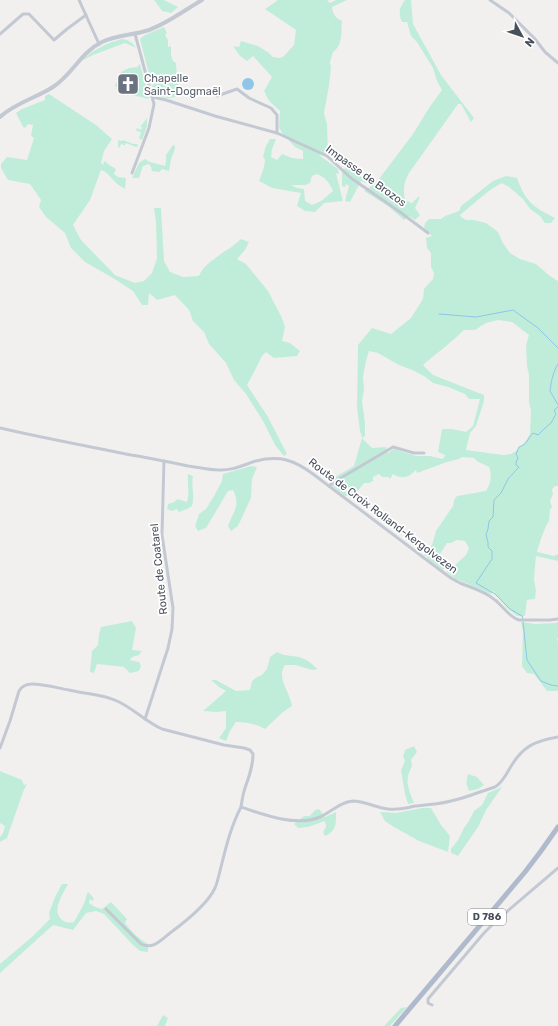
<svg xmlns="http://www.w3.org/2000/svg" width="558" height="1026" viewBox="0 0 558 1026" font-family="Rubik,sans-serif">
  <rect width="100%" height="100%" fill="#f2f0ef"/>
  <g fill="#c0edd9" fill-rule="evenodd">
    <path d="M153,0H164L178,7L171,13L162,11L155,1Z"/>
    <path d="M278,0H327L330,3L336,0H347L332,7C333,14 335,18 342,21C341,33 343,45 333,52L330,62L331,68L329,86L324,113L327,124L328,153L319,155L338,169L339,174L336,173L343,201L324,203L315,212L305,211L297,206L301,193L272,188L259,181L264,167L265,160L263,156L266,146L270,139H276L272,149L271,157L277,160L282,154L292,158L303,159V151L295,147L282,133L279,127L280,111L269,101L264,91L272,77L253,56L247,61L240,56L233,46L239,47L241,41L258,46L269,53L273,57L280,58L284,56L294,45L296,30L265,9ZM317,174C327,179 328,181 333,191L321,201L312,205L305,201L304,189L297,188L291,185H305L310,183L312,176Z"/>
    <path d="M405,0H411L413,24L441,75L474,118L471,122L461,104H458L409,173C404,183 403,188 405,200L412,203L418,197H420L415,208L420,215L415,220L409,216L404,220L388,206L364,191L369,188L379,179L413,134L429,108L442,90L437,81L433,68L417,42L411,36L407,22H402C398,13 399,8 405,0Z"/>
    <path d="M164,27L167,33L165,35L168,40V47L171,46V55L173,61L176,63C176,74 181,86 177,96C169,100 161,98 154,93L152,86L154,84L150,78L140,39L145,35Z"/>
    <path d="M122,39C129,40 132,42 136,48L125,43L93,55L81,61C93,50 106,43 122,39Z"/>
    <path d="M140,64L149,98L148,99C137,96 124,93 115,86L121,72L129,68L137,67Z"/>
    <path d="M49,94L96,125L112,139L104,151L101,163L104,165L103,163L105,161C108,165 112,166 116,169L114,174L118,177L126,178L125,189C122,187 118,185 116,183C111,178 108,172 101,170L90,200L73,225L81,240L115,275L135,283L144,281L152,273L157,258L156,222L154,208H161L164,261L170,272L183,277L199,276C204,264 215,259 225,251C231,248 236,243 241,239L249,242L245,250L237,259L246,264L268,291L282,318L285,327L282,341L290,343L300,351L297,356L274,358L266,352L262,356L253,374L247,385L268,417L287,454L284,456L275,445L263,421L246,394L234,380L226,363L209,344L204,332L193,321L189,310L175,295L157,300L149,293L148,305H142L133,291L113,278L85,262L71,248L65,233L46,217L39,207L41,200L30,184L8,180L1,168V164L7,157L27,160L34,138L31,136L33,125L28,124L25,128L23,127L16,113L22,109L45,100V96Z"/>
    <path d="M147,118V126L142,140L139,138L141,133L139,131H136L137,128L141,130L142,127H140Z"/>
    <path d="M118,140L121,141L123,140L133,144H137L138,146L136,147L126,143L125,145H123L122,143L119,148L118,147Z"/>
    <path d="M173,145L175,146C175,152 172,155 171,160C170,164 170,167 169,171L162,169L159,172L152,171L151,167L149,164L143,166L139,178H132L139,163L145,159L150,162L165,166L166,161V155Z"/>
    <path d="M347,166L368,182L366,183L361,181L350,202L345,201L349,186L346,184L345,187L342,186V172Z"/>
    <path d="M506,176L517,178C525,201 533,207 555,218L551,223H545L540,216L530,209L523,199L509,187L502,183C486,191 474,204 460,215L461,217L466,220H474L486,223L493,228L498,232L503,243L510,253L520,259L536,264L550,276L558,281V486H555L552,489L553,494L550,501L552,507L550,510L549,521C545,526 539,545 537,552L554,556L558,554V561L536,556L534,579L536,591L535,599L527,600L525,616H517L507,608L493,591L491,594L473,586L456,579L447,572V569L445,568L443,570L428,559L427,556L424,555L432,545L436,531L453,506L454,500L457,496L486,491C491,483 492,476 489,467C483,463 479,464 474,458L462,457L459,459L447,462L417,473L416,470C409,477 403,480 393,474L390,479L388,477H382L379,474L373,477V481L369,483H364L352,498L347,496H345L332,486L335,483L330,480L354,466L362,438L360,431L357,408L358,345L372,328L391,334L411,318L423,299L424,289L433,279L434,273L431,267V253L427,248L426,238L432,236L424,228L425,223L429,219H441L445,216L459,211L461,206L493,181ZM498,320L512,322L529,335L526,345L527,366L529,375V402L531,411L530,434L525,442L516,451L511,454L503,455L466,450L470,433L476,426L484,401V395L433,375L423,365C437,353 451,343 464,330H475L486,323ZM369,351L378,353L399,365L412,370L424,376L433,383L448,387L465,394L469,399H480L473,426L466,432L452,429H442L438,452L445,455L443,459L430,456H416L397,450L393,449L388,453L386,447L372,448L362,438L365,436V423L362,401L364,389L363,377L366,361ZM457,540L465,541L469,548L466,555L452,568H447L445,564L437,561L435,558L440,554L447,543H451Z"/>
    <path d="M251,466L257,467L252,479L251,498L238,526L231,531L228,526C233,512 241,506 233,490L228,491L206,528L198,531L195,526L199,514L206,509L214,496L222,481L223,474Z"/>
    <path d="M188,474L193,476C191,486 195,495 192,506L187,509L179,512L177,509L172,511L167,509L168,504L174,502L178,499L187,502C190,493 187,484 188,474Z"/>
    <path d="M132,621L136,628L132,650L142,651L139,655L132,657L130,660L139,662L141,666L139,671L130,673L124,667L97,664L94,673L90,672L92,651L98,645L99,634L101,627Z"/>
    <path d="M521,622L535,624L555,623L558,622V638L557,639L558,642V691H547L534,674L527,673L522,666L523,631Z"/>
    <path d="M277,652C285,657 294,655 302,658C308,660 313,665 318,669L312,670L295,665H285C276,678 290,692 292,706L283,712L265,729C256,724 247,722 236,722L230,731L226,741L219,738L226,728V711L216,712L203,711L226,691L219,687L211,680H216L236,691L250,690L252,681L257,677L262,675L267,669L270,657Z"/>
    <path d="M414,746L417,752L411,760L412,766C404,781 408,787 414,803L408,804L405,794L401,770L405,761L403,756L405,750Z"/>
    <path d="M0,771L22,780L24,785L27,784L23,792L7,838L0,842V837L3,833L5,826L0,823Z"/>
    <path d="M468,774L477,777L484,785L478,789L469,791C466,785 466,781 468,774Z"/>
    <path d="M502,787L486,810L478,827L458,856L451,853V849L458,840L464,828L469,821L474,811L482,805L488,793Z"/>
    <path d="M422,808H431L441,825L450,836L448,852L419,841L394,827L385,821L380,812L396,813Z"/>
    <path d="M319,809L325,817L336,812C336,823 337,831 325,836L323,832L326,827L325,821L308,827L298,828L294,824L304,816H310L315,810Z"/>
    <path d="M62,884H68C63,894 51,910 62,920C66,923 70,923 74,922C78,915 82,908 85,901C86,898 86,895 88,892L93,897L94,899L92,901L90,899L89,903L95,907L102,909L111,902L127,919L125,923C131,931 139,939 148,944V952L140,951L132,944L104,914L96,911L86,913L73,930L53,925L0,973V964L33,936L50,919L49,913L55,897Z"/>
    <path d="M407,1007L390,1026H384L401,1008Z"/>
    <path d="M163,1015L168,1018L165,1026H157Z"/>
  </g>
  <circle fill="#8fc6e8" cx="248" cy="84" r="6"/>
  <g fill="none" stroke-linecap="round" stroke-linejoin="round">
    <g stroke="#8fc6e8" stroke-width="1">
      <path d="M439,314L476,317L513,310L538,328L558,348"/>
      <path d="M558,364C553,372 551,382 550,391L558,405"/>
      <path d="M523,619L522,616L510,609L495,594L476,583L492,559V551L488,547V542L486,535L488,529L489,521L493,517L494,500L501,493L508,479L519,467L516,465V462L518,458L516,454L519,447C528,444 527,439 533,433L538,435L544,429L551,423L556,414L554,410L558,407"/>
      <path d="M523,622L527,660L541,681L551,685L558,686"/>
    </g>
    <g stroke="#c3c9d3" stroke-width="3">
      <path d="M79,0L99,44"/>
      <path d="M490,0L509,13L535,39L545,52L558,63"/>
      <path d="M0,34L23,14H29L54,40L67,29L86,15"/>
      <path d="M217,96L237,89L249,98L271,108L277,115V133"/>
      <path d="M153,97L166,100L215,116L277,133L327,156L351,178L400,212L428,233"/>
      <path d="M132,173L149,128L154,104L135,34"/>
      <path d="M0,428C43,438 87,446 131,455C150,458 169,462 188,466C198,467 208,470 218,470C232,471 243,465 256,461C280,455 294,460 313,474L444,573C449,577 454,580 460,583C472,588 485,591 495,600C503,606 509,617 519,620H550L558,619"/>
      <path d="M329,486L334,482L393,447L414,453H424"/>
      <path d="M145,719L168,648L172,629L173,608L171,595L162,535L164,461"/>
      <path d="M0,748L10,721L19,691C22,686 27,684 32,684C44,684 57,688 69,690C85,694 102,694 117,701C133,708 146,722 162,729L224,745L244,748L250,750L253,754C253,766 249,777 245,788C243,794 242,800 241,807C264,815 297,827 320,817C331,812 340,802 353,801C365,801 376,808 388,809C397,810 407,808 415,806C427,805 440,804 451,801C460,799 469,796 477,793C483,791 489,789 495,787C502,783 506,775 510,768C522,747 534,741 558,737"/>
      <path d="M106,909L141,944C153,950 161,940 170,933C185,922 207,905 215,888C218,881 219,874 221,867C226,847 231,826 241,807"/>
      <path d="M432,1005L428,1003V999L484,933L497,920L558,868"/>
    </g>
    <path stroke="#c3c9d3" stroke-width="4" d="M0,117C15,103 36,98 53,87C72,75 81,52 102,42C117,35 134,35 149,30C168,23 185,10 202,0"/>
    <path stroke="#b0bacd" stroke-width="5" d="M395,1026L525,872L541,851L558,827"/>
  </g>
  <defs>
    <g id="church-square" transform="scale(1.15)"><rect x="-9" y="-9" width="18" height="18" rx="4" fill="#6b7280" stroke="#fff"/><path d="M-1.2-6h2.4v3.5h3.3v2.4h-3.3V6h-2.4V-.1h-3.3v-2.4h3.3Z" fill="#fff"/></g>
  </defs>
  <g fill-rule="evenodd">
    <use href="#church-square" x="128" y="84"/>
  </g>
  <g text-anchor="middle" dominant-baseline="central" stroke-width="3.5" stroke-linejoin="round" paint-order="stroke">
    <rect fill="#fff" stroke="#7f848d" stroke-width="1" x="468" y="909" width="38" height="16" rx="3"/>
    <g font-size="10" font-weight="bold" fill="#484f5c">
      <text x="487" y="917">D 786</text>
    </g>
    <g font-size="11" fill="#5b616d" stroke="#fff" text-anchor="start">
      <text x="144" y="78">Chapelle<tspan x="144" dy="13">Saint-Dogmaël</tspan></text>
    </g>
    <g font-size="11" fill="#484f5c" stroke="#fff">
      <text transform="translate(366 176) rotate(36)">Impasse de Brozos</text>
      <text transform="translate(383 516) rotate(37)">Route de Croix Rolland-Kergolvezen</text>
      <text transform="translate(159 569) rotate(-96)">Route de Coatarel</text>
    </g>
  </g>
  <g transform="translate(522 36) rotate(130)" stroke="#ffffff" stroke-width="3" paint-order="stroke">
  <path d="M0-3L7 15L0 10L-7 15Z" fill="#484f5c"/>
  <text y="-6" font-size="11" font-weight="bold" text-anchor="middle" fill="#484f5c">N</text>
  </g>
</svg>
